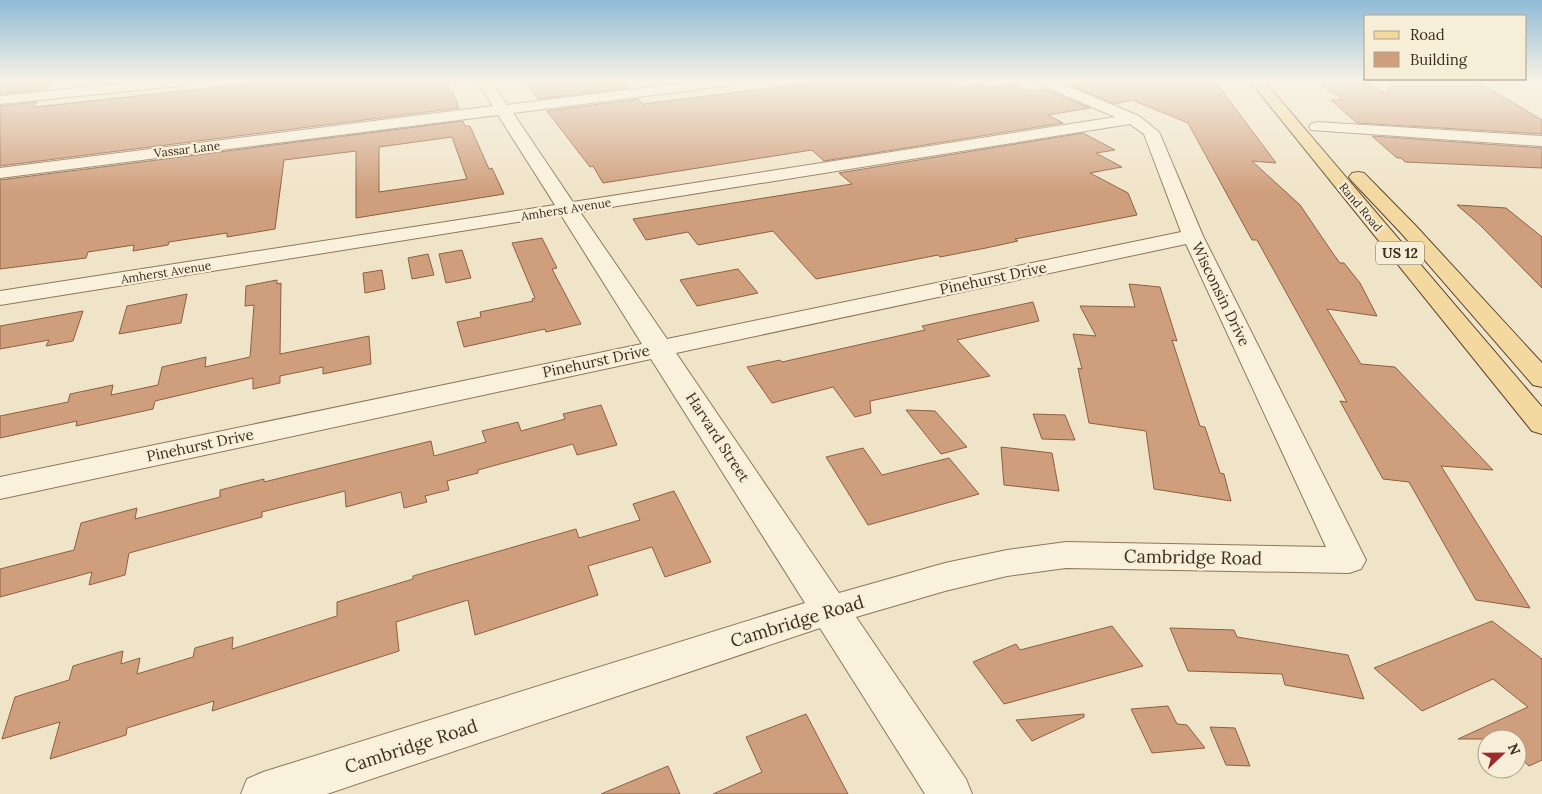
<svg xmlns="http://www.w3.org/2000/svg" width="1542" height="794" viewBox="0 0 1542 794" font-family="Lora,serif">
  <rect width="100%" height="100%" fill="#f0e4c8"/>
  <g fill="#cf9f7d" stroke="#8d5f41" fill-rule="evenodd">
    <path d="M0,81H54L48,89L0,94Z"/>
    <path d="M274,81H357V84L390,81H444V83H447L450,92H453L459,108L0,166V106L37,102L33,107L54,105Z"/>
    <path d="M549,81H623L629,88L538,99L526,84Z"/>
    <path d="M828,81H953L954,89L980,84L988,88L1013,84L1029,91L1045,89L1090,108L1048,115L1063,123L824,161L812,150L603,183L593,166L590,167L547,111L638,99L643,104Z"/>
    <path d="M1087,81H1215L1276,163L1252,161L1300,205L1334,255L1340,263H1344L1360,283L1377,316L1327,309L1361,364L1395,367L1493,470L1441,466L1530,608L1476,600L1409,482L1383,479L1340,401L1347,402L1257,240H1252L1188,123L1132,100L1114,104L1070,85L1088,82Z"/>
    <path d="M1321,81H1365L1388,95L1390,81H1477L1542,120V134L1357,123L1331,100H1343L1319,83H1324Z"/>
    <path d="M463,121L465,126H470L489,169L492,168L504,194L356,218V151L284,160L275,229L227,237V233L169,242L168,245L133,251L134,245L88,252L86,258L0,269V180ZM452,137L467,179L379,192V147Z"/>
    <path d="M1083,133L1115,150L1096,153L1122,167L1090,173L1128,193L1137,215L1015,239L1018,241L986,248L940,257L938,255L816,279L773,231L698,245L688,232L646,240L633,219L852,184L839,173Z"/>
    <path d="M1372,136L1542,148V168L1405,162L1401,158H1397Z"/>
    <path d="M1457,205L1506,208L1542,237V288L1480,225Z"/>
    <path d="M542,238L557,268L552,269L581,324L546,332L545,329L464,347L457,322L481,317L480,312L533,301L532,299L535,298L512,243Z"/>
    <path d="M462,250L471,278L446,283L439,254Z"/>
    <path d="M428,254L434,275L412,279L408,258Z"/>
    <path d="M738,269L758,293L697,306L680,280Z"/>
    <path d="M382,270L385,289L365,293L363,273Z"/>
    <path d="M277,280V284L281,283L280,354L369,336L371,364L323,374V367L280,376V383L253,389V378L155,401L153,409L76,426L77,421L0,438V416L68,402L70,394L113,385L111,395L158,385L162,367L206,357L205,367L250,357L254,305L245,306L246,286Z"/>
    <path d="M1129,284L1160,287L1177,341L1172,340L1200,426L1205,427L1220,473L1224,474L1231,501L1154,489L1146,431L1089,423L1078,368L1082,369L1073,334L1096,336L1080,306L1135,307Z"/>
    <path d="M187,294L181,323L119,334L127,306Z"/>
    <path d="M1033,302L1039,321L957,340L990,376L870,401L871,413L855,417L833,387L772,403L747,367L780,360L782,362L925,330L922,326Z"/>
    <path d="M83,311L73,341L46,346L49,340L0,349V326Z"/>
    <path d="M601,405L617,445L577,455L573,444L478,470V473L447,481L449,490L425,496L427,502L404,508L401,492L346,507L345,491L262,512V517L129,553L125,575L89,585L92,572L0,597V569L74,550L81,523L137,508L135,519L220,497V490L264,479V482L431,441L434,456L486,442L482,431L518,422L521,431L565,419L563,414Z"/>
    <path d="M906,410L935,411L967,447L941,454Z"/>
    <path d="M1033,414L1065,415L1075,440L1042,439Z"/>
    <path d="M1001,447L1052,453L1059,491L1004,485Z"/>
    <path d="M863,448L882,475L949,458L979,494L868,525L826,457Z"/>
    <path d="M674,491L711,562L665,577L652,547L588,566L598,595L475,635L468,600L396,622L399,651L212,711L214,701L127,728L126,735L50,759L60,722L2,739L15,697L69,680L73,666L123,651L121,664L140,658L137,674L193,657L195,648L233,637L232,649L337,616V602L413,579V576L576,529L579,538L640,520L633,504Z"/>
    <path d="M1492,621L1542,659V760L1529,766L1517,755V739H1458L1528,707L1493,679L1422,711L1374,668Z"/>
    <path d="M1112,626L1143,666L1004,704L973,662L1016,644L1020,650Z"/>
    <path d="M1170,628L1234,630L1237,637L1348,655L1364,699L1285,685L1282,674L1188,671Z"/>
    <path d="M1168,706L1177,724L1187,725L1205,748L1152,753L1131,709Z"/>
    <path d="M806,714L848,794H713L762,772L746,737Z"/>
    <path d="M1084,714V717L1032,741L1016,720Z"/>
    <path d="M1210,727L1235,728L1250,766L1226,765Z"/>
    <path d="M668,766L680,794H601Z"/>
  </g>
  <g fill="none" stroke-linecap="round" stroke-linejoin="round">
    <g stroke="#8d765c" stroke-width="2">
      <g id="minor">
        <path d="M145,81H194L187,85L0,104V96Z"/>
        <path d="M477,81H491L507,105L698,81H739L737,84L732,85L513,113L573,202L1115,117L1039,84L1037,81H1056L1139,116L1159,132L1203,236L1366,560L1361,569L1349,573L1066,568L1007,576L945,591L856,617L966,779L972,794H925L820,628L327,794H241L247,779L263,772L805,603L651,359L0,499V477L642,344L561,215L0,305V291L555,205L498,115L0,178V168L493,106ZM1130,124L1144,134L1181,232L667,339L580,212ZM1186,244L1326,547L1066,542L1007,550L945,563L839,593L676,353Z"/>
        <path d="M1317,122L1542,136V146L1311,130L1309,127L1311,124Z"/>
      </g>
    </g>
    <g stroke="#5b4430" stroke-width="2">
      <g id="primary">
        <path d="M1250,81H1264L1542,407V434L1532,431Z"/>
        <path d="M1358,172L1364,173L1416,226L1542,363V387L1533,385L1402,234L1352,181L1349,177L1352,173Z"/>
      </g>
    </g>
    <use href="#minor" fill="#faf1dc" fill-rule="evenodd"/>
    <use href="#primary" fill="#f3d9a0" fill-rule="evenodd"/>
  </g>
  <linearGradient id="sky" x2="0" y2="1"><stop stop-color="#8fbad6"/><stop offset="0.42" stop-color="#f8f3e6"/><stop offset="1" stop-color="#f8f3e6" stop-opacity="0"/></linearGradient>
  <rect width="1542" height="192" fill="url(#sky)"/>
  <g text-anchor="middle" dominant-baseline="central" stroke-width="4.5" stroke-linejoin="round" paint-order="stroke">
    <g font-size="12" fill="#3d2e20" stroke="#f7eed8">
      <text transform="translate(187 149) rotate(-7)">Vassar Lane</text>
      <text transform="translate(1361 207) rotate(50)">Rand Road</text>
      <text transform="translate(566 209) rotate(-9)">Amherst Avenue</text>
      <text transform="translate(166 272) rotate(-9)">Amherst Avenue</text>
    </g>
    <rect fill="#f7eed8" stroke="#756857" stroke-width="1" x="1376" y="241.5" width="48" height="23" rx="4"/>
    <g font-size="14" font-weight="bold" fill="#3d2e20">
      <text x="1400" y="253">US 12</text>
    </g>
    <g font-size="15" fill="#3d2e20" stroke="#f7eed8">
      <text transform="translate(993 278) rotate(-12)">Pinehurst Drive</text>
      <text transform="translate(1221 294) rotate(64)">Wisconsin Drive</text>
      <text transform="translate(596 361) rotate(-12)">Pinehurst Drive</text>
      <text transform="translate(718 437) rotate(57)">Harvard Street</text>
      <text transform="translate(200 445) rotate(-12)">Pinehurst Drive</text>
    </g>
    <g font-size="18" fill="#3d2e20" stroke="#f7eed8">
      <text transform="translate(1193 557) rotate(1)">Cambridge Road</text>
      <text transform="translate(797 621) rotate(-17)">Cambridge Road</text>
      <text transform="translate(411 746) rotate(-18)">Cambridge Road</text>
    </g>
  </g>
  <rect x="1364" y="15" width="162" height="65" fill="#f7eed8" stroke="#ada18e"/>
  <rect x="1374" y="31" width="25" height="8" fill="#f3d9a0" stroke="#ada18e"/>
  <text x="1410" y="40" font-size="15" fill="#3d2e20">Road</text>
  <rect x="1374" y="52" width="25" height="15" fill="#cf9f7d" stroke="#ada18e"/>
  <text x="1410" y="65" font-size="15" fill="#3d2e20">Building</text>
  <g transform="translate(1502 754) rotate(68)"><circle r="24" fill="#f7eed8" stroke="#ada18e"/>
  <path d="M0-4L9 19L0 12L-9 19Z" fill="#9e2a2b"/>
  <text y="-8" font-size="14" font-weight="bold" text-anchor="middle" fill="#3d2e20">N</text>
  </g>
</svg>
